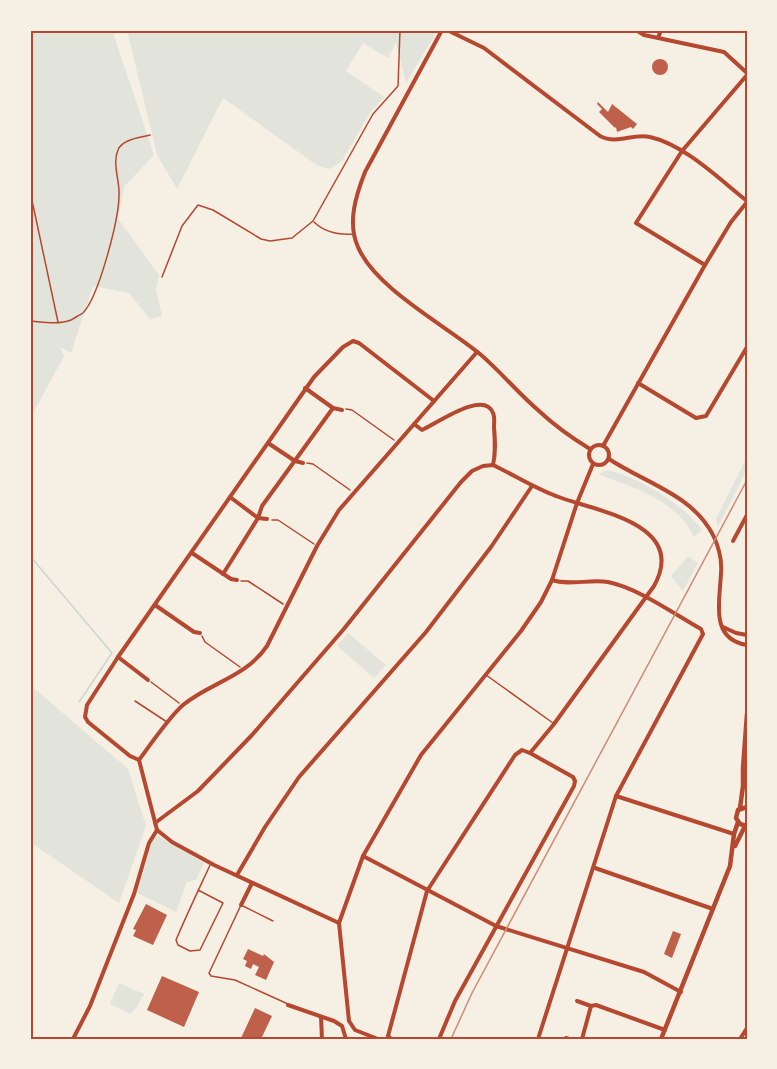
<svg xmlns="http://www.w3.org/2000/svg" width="777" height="1069" viewBox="0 0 777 1069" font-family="Commissioner,sans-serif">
  <rect width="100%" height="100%" fill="#f6efe4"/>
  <g fill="#e2e4dc">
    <path d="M30,30H112L154,155L124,187L118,219L159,275L156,290L162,316L150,319L129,293L93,286L71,353L60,347L64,356L30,419Z"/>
    <path d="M127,30H438L406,83L396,43L388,58L363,43L346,71L384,97L370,113L342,161L330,169L318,166L223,98L177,189L157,155Z"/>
    <path d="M747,457V469L718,527L716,519Z"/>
    <path d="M607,470C637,476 685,505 702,530L694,537C676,499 634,488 598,474Z"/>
    <path d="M688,556L698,563L683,591L671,576Z"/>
    <path d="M348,633L386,665L374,678L337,646Z"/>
    <path d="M30,685L128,769L146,826L119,903L30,842Z"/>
    <path d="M158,836L204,863L196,880L187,882L176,912L137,893L151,844L155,837Z"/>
    <path d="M119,983L144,994L136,1008L130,1014L110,1004Z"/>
  </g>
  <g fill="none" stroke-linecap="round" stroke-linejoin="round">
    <path stroke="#c9d6d2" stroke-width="1.5" d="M30,556L112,653L79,702"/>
  </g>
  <g fill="#bf614a">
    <circle cx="660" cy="67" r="8"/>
    <path d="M598,102L608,112L612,104L637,124L633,129L631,127L617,132L616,127L615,128L599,112L602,109L597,104Z"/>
    <path d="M146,904L167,915L153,945L133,936L136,930L133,929Z"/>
    <path d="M673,931L681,934L672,958L664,954Z"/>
    <path d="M248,949L263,956L264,954L274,962L266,980L255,975L259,967L253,964L251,969L245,966L247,961L243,959Z"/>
    <path d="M162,976L199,992L184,1027L147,1010Z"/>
    <path d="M255,1008L272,1016L261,1039H243L241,1038Z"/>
  </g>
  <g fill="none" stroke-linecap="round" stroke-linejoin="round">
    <g stroke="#b5482f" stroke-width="1.5">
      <path d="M30,191L58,322"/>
      <path d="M30,321C43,322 58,325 71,320C74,318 80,315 83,313C99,296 119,219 119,195C120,182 112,163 118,150C122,139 140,138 150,135"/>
      <path d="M346,409L352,410L394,440"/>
      <path d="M307,463L313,464L350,490"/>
      <path d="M272,520H278L314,544"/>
      <path d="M241,581H248L283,604"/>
      <path d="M202,636L205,642L240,667"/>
      <path d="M151,682L179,703"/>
    </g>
    <g stroke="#b5482f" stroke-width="1.5">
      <path d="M314,222C325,233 339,235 354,234"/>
      <path d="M162,277L182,226L198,205L213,210L261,239L270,241L292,238L313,221L373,114L398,86L400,30"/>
      <path d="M486,675L553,723"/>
      <path d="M135,701L167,722"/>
      <path d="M198,890L223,903L200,950L190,951L178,945L176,940C187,914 199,889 211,863"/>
      <path d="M273,921L241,905L209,973L211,976L235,980L288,1004"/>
    </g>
    <g stroke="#b5482f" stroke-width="4">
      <path d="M442,30L365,172C356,195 347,223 358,247C375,288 445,325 480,354C501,372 518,393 539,411C555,426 572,438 590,449"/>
      <path d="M447,30L484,48L600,136C617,145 633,133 650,137C685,145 719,179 747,201"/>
      <path d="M636,30L644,35L724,52L747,73"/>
      <path d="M658,38L661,30"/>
      <path d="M705,265L636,223L682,151L747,75"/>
      <path d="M638,383L696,418L706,416L747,347"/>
      <path d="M305,388L333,408L342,410"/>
      <path d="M414,424L422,430C436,424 484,389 493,413C495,417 494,423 494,427C495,440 496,452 493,465"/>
      <path d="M268,443L295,461L303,463"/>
      <circle cx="599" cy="455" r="10"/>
      <path d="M603,446L705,265L731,222L747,202"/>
      <path d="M609,459C645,483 694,495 714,537C719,548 722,561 721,573C720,600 709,639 747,645"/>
      <path d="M230,497L258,518L267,519"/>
      <path d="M733,541L747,515"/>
      <path d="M192,553L231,579L237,580"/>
      <path d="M223,574L258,518L262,506L333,408"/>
      <path d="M155,605L194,632L200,633"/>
      <path d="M723,627L736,633L747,635"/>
      <path d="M118,657L148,680"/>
      <path d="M139,760L130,756L88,722L85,717L87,705L118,657L314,377L343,347L353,341L359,343L434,401"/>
      <path d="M139,760C150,745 170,716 183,705C211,682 245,678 267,646L317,546L339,510L477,352"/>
      <path d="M139,760L157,830L172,842L214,865L339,923"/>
      <path d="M616,796L734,834"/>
      <path d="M155,823L198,791L252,735L343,630L461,482L472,471L483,466L493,465C514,475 534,488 556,496C594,511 689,523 654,586L554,724L530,753L522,750L515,755L427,891L388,1036L391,1039"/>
      <path d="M363,856L496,926L644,972L681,992"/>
      <path d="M595,868L713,909"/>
      <path d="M237,875L265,827L299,777L426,632L491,547L532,486"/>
      <path d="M241,905L252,883"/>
      <path d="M577,1001L591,1006"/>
      <path d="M288,1005L334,1021L342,1026L346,1039"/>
      <path d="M321,1017L322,1039"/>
      <path d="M566,1038L569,1039"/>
      <path d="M73,1039L90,1006L134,894L149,843L157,830"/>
      <path d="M378,1039L355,1030L349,1021L339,923L363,856L421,755L521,631L541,602L552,580L577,503L593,464"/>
      <path d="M439,1039L455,1001L574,786L575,781L573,777L530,753"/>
      <path d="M538,1039L616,796L703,634L701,629C674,614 638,588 608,582C589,579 569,586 552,580"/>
      <path d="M582,1039L591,1006L596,1005L665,1030"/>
      <path d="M740,1039L747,1028"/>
    </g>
    <g stroke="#b5482f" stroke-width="4.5">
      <path d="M747,807L738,810L736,818L740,824L747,826"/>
      <path d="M740,808L743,786V768L747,714"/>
      <path d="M735,846L745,826"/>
      <path d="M661,1039L730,866L734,834L738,822"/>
    </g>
    <path stroke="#cf8b77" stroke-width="1.5" d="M451,1039L472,993L747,480"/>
  </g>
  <rect width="777" height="1069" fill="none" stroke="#f6efe4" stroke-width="63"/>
  <rect x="32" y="32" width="714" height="1006" fill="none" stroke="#b5482f" stroke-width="2"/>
</svg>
